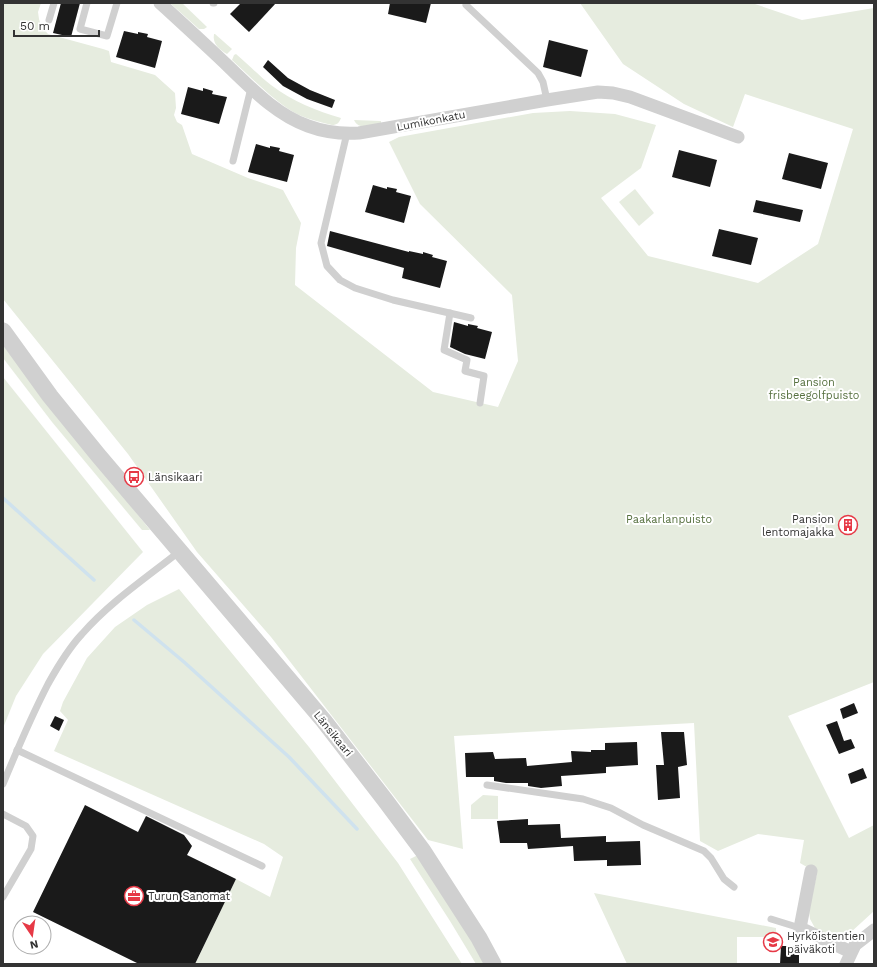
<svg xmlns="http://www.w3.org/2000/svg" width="877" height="967" viewBox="0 0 877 967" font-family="'Work Sans',sans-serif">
  <rect width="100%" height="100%" fill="#fff"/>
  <g fill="#e6ecdf">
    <path d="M3,3H41L38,12L39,19L41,26L48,34L103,49L109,51L111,62L155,75L175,93L176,108L174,115L177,122L182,125L192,154L248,178L283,190L301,223L296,248L295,285L433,392L498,407L518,361L512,295L420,204L389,142L399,137L533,113L570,111L615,114L656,125L641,168L601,198L648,256L758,283L818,244L853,129L745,94L733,127L684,104L623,64L580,3H752L802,20L874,8V682L788,716L849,838L874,825V911L850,933L838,936L827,935L815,928L810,919L809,911L817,873L800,863L804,840L758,834L718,851L700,841L694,723L454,736L463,849L428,840L271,637L197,552L128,454L3,299Z"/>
    <path d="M170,3H182L207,27L204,29H199Z"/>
    <path d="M214,34H215L232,49L227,54C220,50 212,44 214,34Z"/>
    <path d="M236,54C248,64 259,76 271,85C292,101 317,111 341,118C339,123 337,125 332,125C321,122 310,120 299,115C276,104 251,77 232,60L234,55Z"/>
    <path d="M354,120L381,121V124C372,125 359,131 354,120Z"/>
    <path d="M635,189L654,213L639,226L619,202Z"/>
    <path d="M3,345L150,530H142L52,422L3,358Z"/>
    <path d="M3,377L143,552L43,654L16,696L3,728Z"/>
    <path d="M179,589L309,747L398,863L462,964H195L236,879L270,897L283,857L264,844L54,751L68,720L60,711L63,702L87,658L115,627L147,605Z"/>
    <path d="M483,795L498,796V819H471V805Z"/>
    <path d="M418,855L486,964H476L450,921L410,859Z"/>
    <path d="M594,893L776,928V933L772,937H737V964H627Z"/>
  </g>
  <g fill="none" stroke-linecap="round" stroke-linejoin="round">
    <g stroke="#cfe2ee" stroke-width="3.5">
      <path d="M3,498L94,580"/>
      <path d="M134,620L184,662L289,757L357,829"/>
    </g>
  </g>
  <g fill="#1a1a1a">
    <path d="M61,3H80L71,37L53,33Z"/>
    <path d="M241,3H276L249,32L230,14Z"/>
    <path d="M390,3H431L426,23L388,14Z"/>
    <path d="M124,31L138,34V32L148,34L147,37L162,41L155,68L116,57Z"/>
    <path d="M549,40L588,50L581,77L543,67Z"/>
    <path d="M268,60L288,78L310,90L335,100L332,108L307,99L283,86L263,67Z"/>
    <path d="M188,87L203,91V88L213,91L212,94L227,97L219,124L181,114Z"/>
    <path d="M256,144L270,148V146L280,148L279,151L294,155L287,182L248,172Z"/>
    <path d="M679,150L717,160L710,187L672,177Z"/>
    <path d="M789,153L828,163L821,189L782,179Z"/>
    <path d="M373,185L387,189V187L397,189L396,192L411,196L404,223L365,212Z"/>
    <path d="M756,200L803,210L800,222L753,212Z"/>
    <path d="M719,229L758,238L751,265L712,256Z"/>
    <path d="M330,231L409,252V251L423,254V252L433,255L432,257L447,261L440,288L402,278L404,268L327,246Z"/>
    <path d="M454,322L468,326V324L478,326L477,328L492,332L485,359L465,354L450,347Z"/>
    <path d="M854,703L858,713L843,719L840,709Z"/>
    <path d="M55,716L64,720L59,731L50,726Z"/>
    <path d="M837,721L844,741L851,739L855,748L839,754L826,725Z"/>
    <path d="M661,732H684L687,765L678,767L680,798L658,800L656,765H664Z"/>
    <path d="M637,742L638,765L606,767V773L561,776L562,786L541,788L528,786V783H506L494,781V777H466L465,753L493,752L495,759L526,758L527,766L572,762L571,751L591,752V750H605V743Z"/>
    <path d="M863,768L867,778L851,784L848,774Z"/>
    <path d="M85,805L138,832L146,816L184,835L192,846L187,855L236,879L195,964H139L33,912Z"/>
    <path d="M528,819V825L560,824L561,838L606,836V842L640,841L641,865L607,866V860L574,861L573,846L528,849L527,843H500L497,821Z"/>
    <path d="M781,946H799V964H780Z"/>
  </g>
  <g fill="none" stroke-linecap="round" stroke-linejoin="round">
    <g stroke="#d0d0d0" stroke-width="7">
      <path d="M87,3L80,29L107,36L117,3"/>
      <path d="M213,3H214"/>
      <path d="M466,5L538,73L543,82L547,100"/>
      <path d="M49,20L54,3"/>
      <path d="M347,133L321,243L327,266L340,280L355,288L393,300L471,318"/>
      <path d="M233,161L251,88"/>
      <path d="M450,313L444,350L467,360L465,371L484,376L480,403"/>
      <path d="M17,750L262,866"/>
      <path d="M3,784C17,750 31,717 48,684C58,666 68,649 82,634C110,602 146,578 180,551"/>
      <path d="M487,785L583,799L611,808L643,825L704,851L711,858L724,879L734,887"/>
      <path d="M3,814L26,826L33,836L31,849L3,897"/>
      <path d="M771,919L800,928"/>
    </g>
    <g stroke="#d0d0d0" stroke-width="13">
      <path d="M160,3C184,25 207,46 230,68C253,90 277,115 308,126C324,132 342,134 359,133L547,100L598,92L613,93L630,97L738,137"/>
      <path d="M811,871L800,928L851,952"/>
      <path d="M846,964L855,945L874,930"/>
    </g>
    <path stroke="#d0d0d0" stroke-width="17" d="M3,331L50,396L98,455L324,721L385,800L423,851L479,938L493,964"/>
  </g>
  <defs>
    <g id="bus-ring" transform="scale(1)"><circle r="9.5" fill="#fff" stroke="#e63946" stroke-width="1.5"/><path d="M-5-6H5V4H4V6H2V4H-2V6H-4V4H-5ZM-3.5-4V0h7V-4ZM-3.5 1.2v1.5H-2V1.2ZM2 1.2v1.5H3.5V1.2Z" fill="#e63946"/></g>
    <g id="building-ring" transform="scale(1)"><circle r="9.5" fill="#fff" stroke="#e63946" stroke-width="1.5"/><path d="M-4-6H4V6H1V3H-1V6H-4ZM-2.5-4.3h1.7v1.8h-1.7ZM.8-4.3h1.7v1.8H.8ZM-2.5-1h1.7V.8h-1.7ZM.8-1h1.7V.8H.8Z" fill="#e63946"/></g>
    <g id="office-ring" transform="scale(1)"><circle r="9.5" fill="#fff" stroke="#e63946" stroke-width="1.5"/><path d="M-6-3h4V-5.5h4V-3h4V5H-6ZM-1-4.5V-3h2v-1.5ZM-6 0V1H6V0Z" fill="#e63946"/></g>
    <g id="school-ring" transform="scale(1)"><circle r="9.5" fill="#fff" stroke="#e63946" stroke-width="1.5"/><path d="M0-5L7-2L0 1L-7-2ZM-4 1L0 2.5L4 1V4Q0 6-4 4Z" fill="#e63946"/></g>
  </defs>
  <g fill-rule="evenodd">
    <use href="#bus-ring" x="134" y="477"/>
    <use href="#building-ring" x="848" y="525"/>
    <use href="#office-ring" x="134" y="896"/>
    <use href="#school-ring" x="773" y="942"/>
  </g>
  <g text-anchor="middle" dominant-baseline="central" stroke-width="4" stroke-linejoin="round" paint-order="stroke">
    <g font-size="11" fill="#333" stroke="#fff">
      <text transform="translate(431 121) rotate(-11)">Lumikonkatu</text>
      <text transform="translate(333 734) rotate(51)">Länsikaari</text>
    </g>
    <g font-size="11" fill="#56703f" stroke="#fff">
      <text x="814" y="382">Pansion<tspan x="814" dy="13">frisbeegolfpuisto</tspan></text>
      <text x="669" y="519">Paakarlanpuisto</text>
    </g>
    <g font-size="11" fill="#333" stroke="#fff" text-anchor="start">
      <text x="148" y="477">Länsikaari</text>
      <text x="834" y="519" text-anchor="end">Pansion<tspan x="834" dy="13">lentomajakka</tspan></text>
      <text x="148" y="896">Turun Sanomat</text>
      <text x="787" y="936">Hyrköistentien<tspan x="787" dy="13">päiväkoti</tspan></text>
    </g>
  </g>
  <rect width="877" height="967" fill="none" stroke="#333333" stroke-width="8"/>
  <g transform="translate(32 935) rotate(167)"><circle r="19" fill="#ffffff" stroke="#adadad"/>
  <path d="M0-3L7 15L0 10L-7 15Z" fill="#e63946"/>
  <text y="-6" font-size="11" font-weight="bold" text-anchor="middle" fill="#333333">N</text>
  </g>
  <path d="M14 30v6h85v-6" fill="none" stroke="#333333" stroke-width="2"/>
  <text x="20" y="30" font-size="12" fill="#333333" stroke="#ffffff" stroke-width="3" paint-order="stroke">50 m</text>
</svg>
